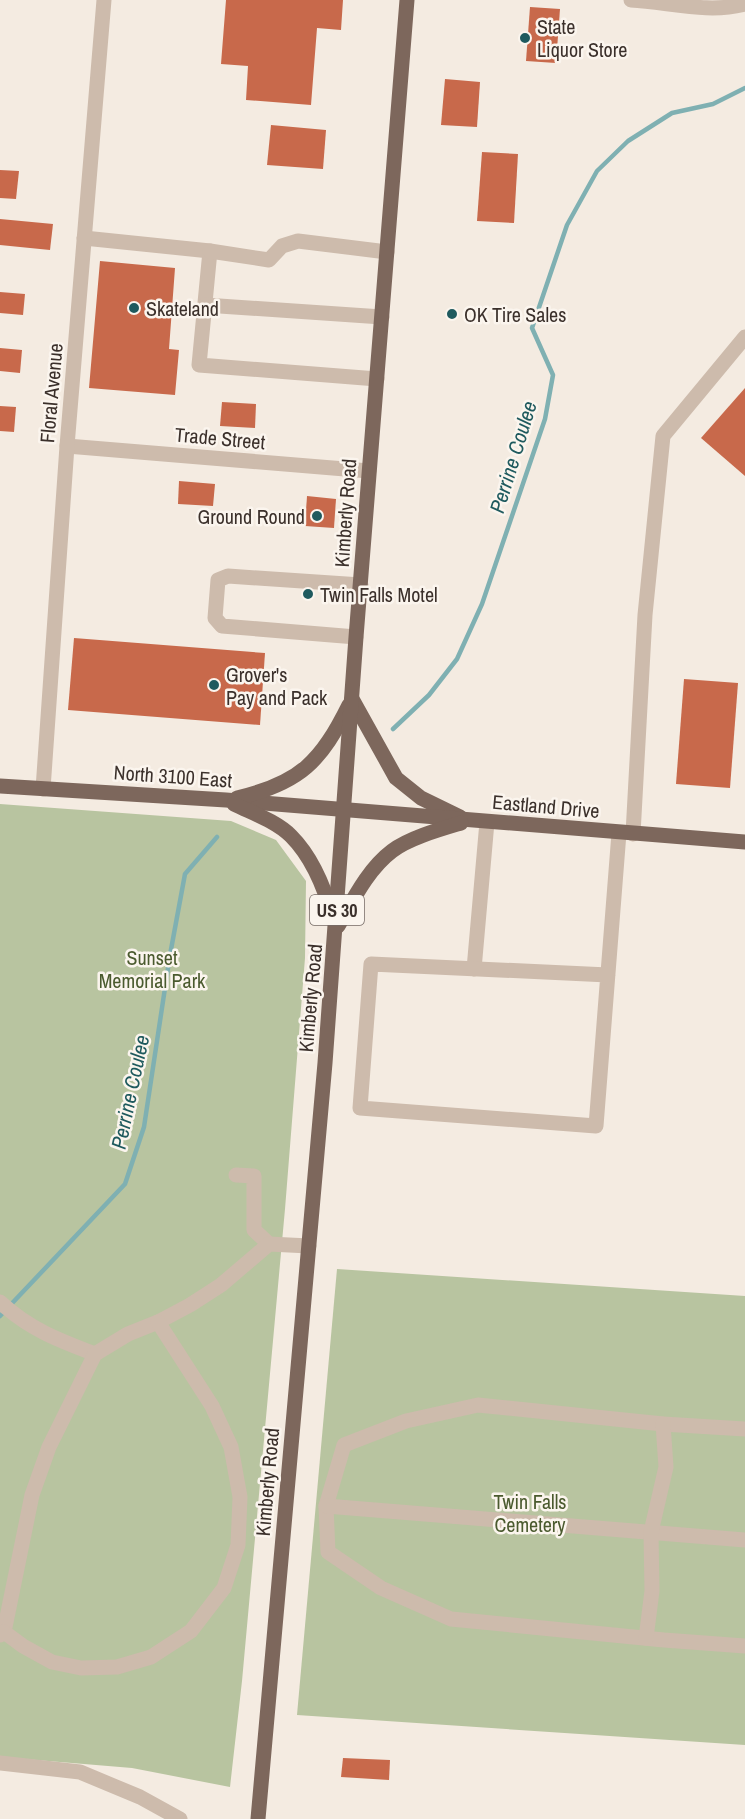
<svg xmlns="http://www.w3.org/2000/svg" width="745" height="1819" viewBox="0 0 745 1819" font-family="'Archivo Narrow',sans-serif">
  <rect width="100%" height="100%" fill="#f4ebe1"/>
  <g fill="#b8c4a0">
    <path d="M0,804L231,821L276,840L306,881L305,958L285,1209L242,1681L230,1787L132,1768L0,1757Z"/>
    <path d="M337,1269L745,1296V1745L297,1715Z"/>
  </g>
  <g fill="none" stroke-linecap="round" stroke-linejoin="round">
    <g stroke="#7fb0b2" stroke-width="4.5">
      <path d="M393,729L429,695L457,659L482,604L545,419L553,375L532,328L567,225L597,171L628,141L672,113L713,104L745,88"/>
      <path d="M0,1316L125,1184L144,1127L170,955L185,874L217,837"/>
    </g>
  </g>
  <g fill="#c8694b">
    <path d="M226,0H343L341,30L317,28L311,105L246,100L248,66L221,64Z"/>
    <path d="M530,7L560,9L556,63L526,61Z"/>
    <path d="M445,79L480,82L477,127L441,125Z"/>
    <path d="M271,125L326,130L323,169L267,165Z"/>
    <path d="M482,152L518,154L514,223L477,221Z"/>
    <path d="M0,170L19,171L16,199L0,198Z"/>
    <path d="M0,219L53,224L50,250L0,245Z"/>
    <path d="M100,261L175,268L169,349L179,350L175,395L89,388Z"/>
    <path d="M0,292L25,294L23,315L0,313Z"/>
    <path d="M0,348L22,350L20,373L0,371Z"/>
    <path d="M745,388V476L701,438Z"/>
    <path d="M222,402L256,404L255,428L220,426Z"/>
    <path d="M0,406L16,407L14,432L0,431Z"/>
    <path d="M179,481L215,484L213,506L178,504Z"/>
    <path d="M307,496L336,499L334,528L305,526Z"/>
    <path d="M74,638L265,653L260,725L68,710Z"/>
    <path d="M684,679L738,683L730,788L676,784Z"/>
    <path d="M343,1758L390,1760L389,1780L341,1777Z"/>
  </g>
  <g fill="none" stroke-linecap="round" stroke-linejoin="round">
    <g stroke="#cdbbac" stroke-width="15">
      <path d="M631,0C669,2 708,14 745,4"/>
      <path d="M84,238L210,251L199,365L377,379"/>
      <path d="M210,251L269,260L282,246L298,241L387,252"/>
      <path d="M205,305L382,317"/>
      <path d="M67,446L369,471"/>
      <path d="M356,637L222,626L215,618L218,580L228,576L361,585"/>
      <path d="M43,789L67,446L104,0"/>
      <path d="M633,834L645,615L663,436L745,337"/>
      <path d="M474,969L487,822"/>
      <path d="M608,975L371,964L360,1108L596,1126L619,833"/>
      <path d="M236,1175L254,1176V1230L269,1244"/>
      <path d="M0,1302C29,1329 58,1340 95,1354"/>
      <path d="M745,1429L663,1424L478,1405L406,1421L344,1445L326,1506L328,1552L381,1588L451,1619L664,1640L745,1646"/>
      <path d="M326,1506L745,1540"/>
      <path d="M4,1632L32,1495L49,1447L95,1354L128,1334L158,1322L190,1305L221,1285L269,1244L309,1246"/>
      <path d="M0,1635L4,1632L23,1646L52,1662L81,1668L117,1667L151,1657L191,1631L224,1588L238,1545L240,1497L231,1447L212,1406L158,1322"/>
      <path d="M646,1638L652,1591L651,1532L666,1467L663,1424"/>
      <path d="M0,1763L80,1772L140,1797L180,1819"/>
    </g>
    <g stroke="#7d675c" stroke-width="15">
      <path d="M352,699L396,778L421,798L460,817"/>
      <path d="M0,786L226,800L745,842"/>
      <path d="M237,798C301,783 321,761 349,705"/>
      <path d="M234,804C252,813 276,821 291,836C313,858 325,889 333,918"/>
      <path d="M338,926C353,900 368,869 392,851C409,838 441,829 461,823"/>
      <path d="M258,1819L325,1063L356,637L407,0"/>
    </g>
  </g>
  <g fill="#1f5a5e" stroke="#fbf5ee" stroke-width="2">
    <circle cx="525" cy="38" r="6"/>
    <circle cx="134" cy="308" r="6"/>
    <circle cx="452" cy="314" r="6"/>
    <circle cx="317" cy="516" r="6"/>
    <circle cx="308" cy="594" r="6"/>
    <circle cx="214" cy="685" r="6"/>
  </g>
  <g text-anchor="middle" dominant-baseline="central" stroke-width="5" stroke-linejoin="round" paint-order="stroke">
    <rect fill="#fbf5ee" stroke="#756b66" stroke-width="1.5" x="310" y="895" width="54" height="30" rx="4.5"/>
    <g font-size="18" font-weight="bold" fill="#3b302b">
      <text x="337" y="910">US 30</text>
    </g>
    <g font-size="20" fill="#3b302b" stroke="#fbf5ee" text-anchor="start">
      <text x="537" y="26">State<tspan x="537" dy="23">Liquor Store</tspan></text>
      <text x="146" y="308">Skateland</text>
      <text x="464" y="314">OK Tire Sales</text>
      <text x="305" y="516" text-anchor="end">Ground Round</text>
      <text x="320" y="594">Twin Falls Motel</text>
      <text x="226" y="674">Grover's<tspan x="226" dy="23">Pay and Pack</tspan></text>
    </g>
    <g font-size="20" fill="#3b302b" stroke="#fbf5ee">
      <text transform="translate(51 393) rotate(-85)">Floral Avenue</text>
      <text transform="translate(220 438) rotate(5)">Trade Street</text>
      <text transform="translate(345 513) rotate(-86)">Kimberly Road</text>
      <text transform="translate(173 776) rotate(4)">North 3100 East</text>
      <text transform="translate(546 806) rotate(5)">Eastland Drive</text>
      <text transform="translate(310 998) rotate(-85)">Kimberly Road</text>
      <text transform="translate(267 1482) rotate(-85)">Kimberly Road</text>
    </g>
    <g font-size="20" fill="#4a5a2e" stroke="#fbf5ee">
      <text x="152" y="957">Sunset<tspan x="152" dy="23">Memorial Park</tspan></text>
      <text x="530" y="1501">Twin Falls<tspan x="530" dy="23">Cemetery</tspan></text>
    </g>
    <g font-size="21" font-style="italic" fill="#1f5a5e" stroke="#fbf5ee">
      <text transform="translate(513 457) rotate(-73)">Perrine Coulee</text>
      <text transform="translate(130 1092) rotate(-78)">Perrine Coulee</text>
    </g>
  </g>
</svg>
